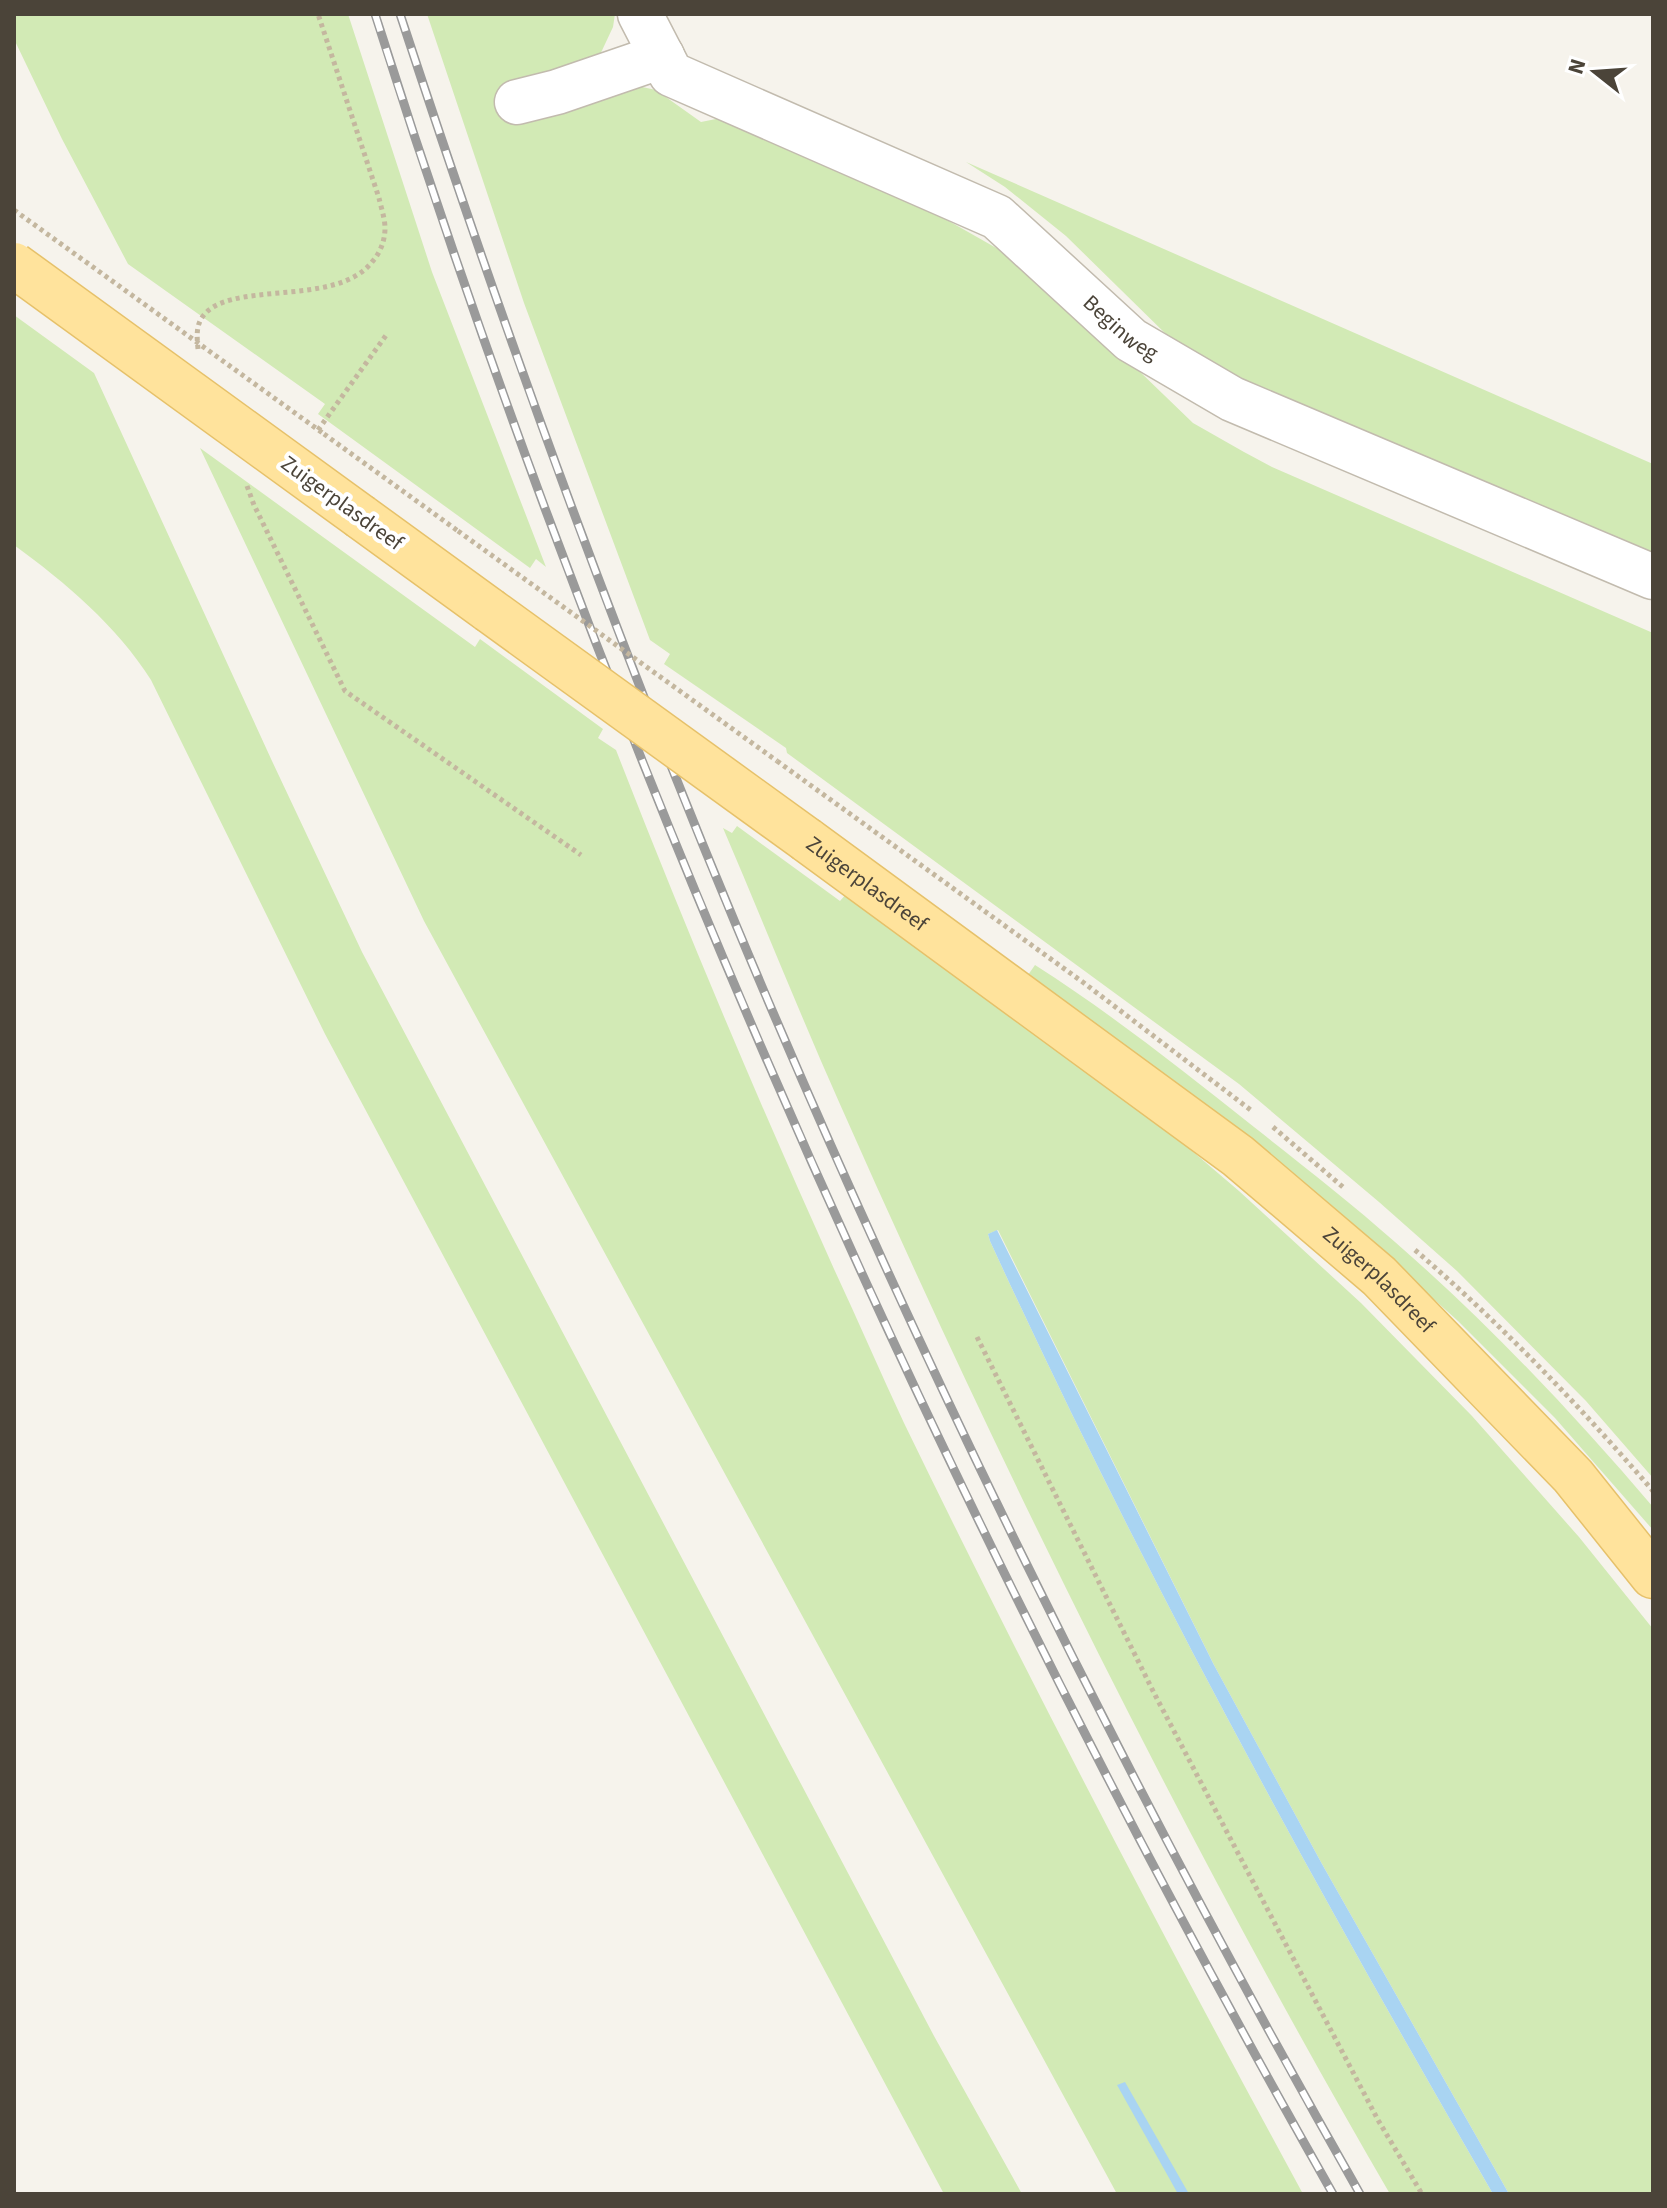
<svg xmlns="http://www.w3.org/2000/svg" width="1667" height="2208" viewBox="0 0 1667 2208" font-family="'Source Sans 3',sans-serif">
  <rect width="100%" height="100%" fill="#f6f3ec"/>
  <g fill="#d2eab5">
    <path d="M14,14H348L432,272L546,567L536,559L530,568L318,414L325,404L128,264L62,139L14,39Z"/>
    <path d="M427,14H615L613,27L598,59L624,83L656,90L701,122L731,116L947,220L1021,262L1108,341L1193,423L1244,452L1272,467L1653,633V1478L1586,1401L1457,1271L1379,1202L1239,1084L787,753L786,748L664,664L670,654L650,640L524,303Z"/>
    <path d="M966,162L1653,464V560L1228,375L1173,341L1066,236L1005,187Z"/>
    <path d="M14,315L94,373L272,761L362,952L934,2036L1022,2194H944L325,1034L151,680C116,625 66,583 14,545Z"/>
    <path d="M200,448L475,647L480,639L603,729L598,738L616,750C684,925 757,1098 834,1269C858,1320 880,1372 904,1423C1030,1683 1165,1940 1303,2194H1117L424,921Z"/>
    <path d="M737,826L840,901L847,893L1130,1098L1239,1191L1361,1303L1472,1416L1579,1537L1653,1629V2194H1509L1322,1864L1214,1665L998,1230L988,1234L990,1241C1140,1568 1313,1883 1493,2194H1390C1185,1841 1004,1475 839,1102C799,1012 762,919 723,828L732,833Z"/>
    <path d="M1035,965C1112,1014 1183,1071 1254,1127C1302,1165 1350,1202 1395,1242C1488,1323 1573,1413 1653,1507V1530L1555,1418L1458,1321L1354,1227L1166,1075L1028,975Z"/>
  </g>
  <g fill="#a9d4f2">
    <path d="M997,1230L1214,1665L1322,1864L1509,2194H1493C1313,1883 1140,1568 990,1241L988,1234Z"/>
    <path d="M1125,2082L1189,2194H1178L1117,2085Z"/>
  </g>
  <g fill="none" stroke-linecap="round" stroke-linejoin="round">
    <g stroke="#c2bbae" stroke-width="47">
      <g id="minor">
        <path id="s1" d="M640,14L671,74L997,217L1131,340L1232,399L1653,577"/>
        <path d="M517,102L557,92L662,56"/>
      </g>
    </g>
    <g stroke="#e6c16a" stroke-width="47">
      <g id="major">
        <path d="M361,517L489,610"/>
        <path id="s2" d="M807,840L1238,1156L1379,1276L1573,1476L1653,1576"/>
      </g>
    </g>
    <g stroke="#c4b79f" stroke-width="5" stroke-dasharray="4 4" stroke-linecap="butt">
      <path d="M198,349C197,338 196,328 201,319C225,278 335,309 372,262C380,253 385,241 385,228C385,219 381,207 379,198L318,14"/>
      <path d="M318,430L387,334"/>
      <path d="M324,434L458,531"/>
      <path d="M247,486L254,505L345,691L581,855"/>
      <path d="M777,761L1084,983L1252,1111"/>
      <path d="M1273,1127L1344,1188"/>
      <path d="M1415,1250C1501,1324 1579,1405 1653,1491"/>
      <path d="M977,1337L1154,1693L1378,2120L1422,2194"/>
    </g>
    <use href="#minor" stroke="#fff" stroke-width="44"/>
    <use href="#major" stroke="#ffe39c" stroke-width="44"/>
    <g stroke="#9a9a9a" stroke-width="9">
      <g id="rail">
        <path d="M375,14C615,772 941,1502 1333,2194"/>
        <path d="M400,14C501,322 611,626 736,925C918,1360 1127,1784 1360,2194"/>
      </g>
    </g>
    <use href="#rail" stroke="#fff" stroke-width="6" stroke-dasharray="18" stroke-linecap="butt"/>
    <g stroke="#e6c16a" stroke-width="47" stroke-linecap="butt">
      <g id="major-bridge">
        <path d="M14,265L361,517"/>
        <path d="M489,610L807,840"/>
      </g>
    </g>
    <g stroke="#c4b79f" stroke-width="5" stroke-dasharray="4 4" stroke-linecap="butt">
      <path d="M14,210L324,434"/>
      <path d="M458,531L777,761"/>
    </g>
    <use href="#major-bridge" stroke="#ffe39c" stroke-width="44"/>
  </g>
  <g text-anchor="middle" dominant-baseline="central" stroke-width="8" stroke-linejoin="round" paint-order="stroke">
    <g font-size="22" fill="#4b4439" stroke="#fff">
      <text stroke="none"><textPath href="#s1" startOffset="590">Beginweg</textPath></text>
      <text transform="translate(342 503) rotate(36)">Zuigerplasdreef</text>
      <text stroke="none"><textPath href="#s2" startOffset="74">Zuigerplasdreef</textPath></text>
      <text stroke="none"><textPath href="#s2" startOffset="722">Zuigerplasdreef</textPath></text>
    </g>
  </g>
  <rect width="1667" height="2208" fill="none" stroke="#4b4439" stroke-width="32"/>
  <g transform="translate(1595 72) rotate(287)" stroke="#ffffff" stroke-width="6" paint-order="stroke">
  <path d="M0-6L14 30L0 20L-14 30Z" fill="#4b4439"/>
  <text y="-12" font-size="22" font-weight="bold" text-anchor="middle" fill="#4b4439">N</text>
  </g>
</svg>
